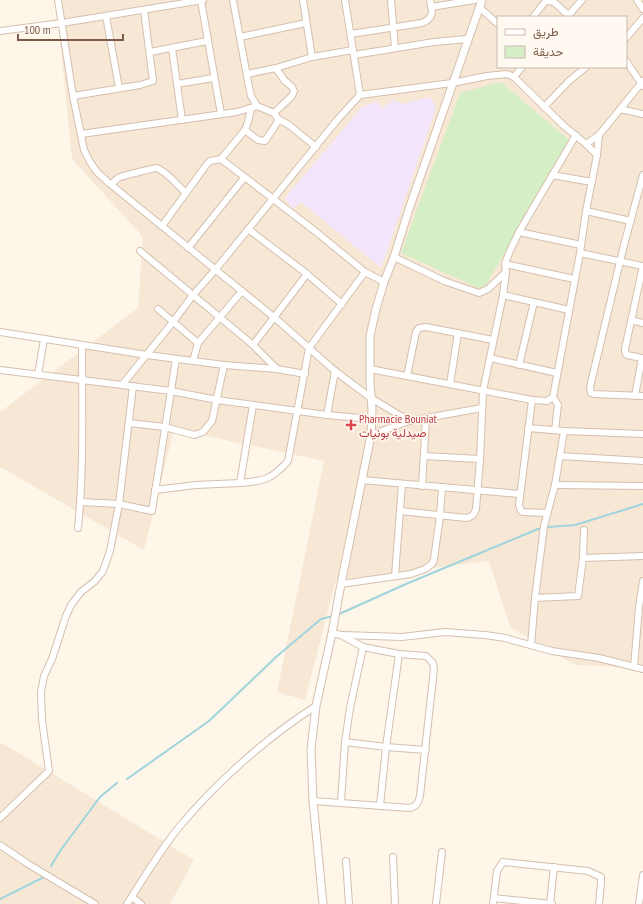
<svg xmlns="http://www.w3.org/2000/svg" width="643" height="904" viewBox="0 0 643 904" font-family="'PT Sans Narrow',Vazirmatn,sans-serif">
  <rect width="100%" height="100%" fill="#fef6e9"/>
  <g fill="#f7e8d6" fill-rule="evenodd">
    <path d="M56,0H643V668L575,665L510,627L489,561L336,580L305,700L277,692L324,461L174,429L144,550L0,467V412L138,308L143,237L72,159ZM498,17H626V67H498Z"/>
    <path d="M2,743L194,860L170,904H0V744Z"/>
  </g>
  <path fill="#f3e5fb" d="M430,97L436,108L381,268L301,202L293,209L285,198L361,108L376,101L383,109L393,99L402,104Z"/>
  <path fill="#d6eec5" d="M501,82L570,141L483,290L401,253L460,93Z"/>
  <g fill="none" stroke-linecap="round" stroke-linejoin="round">
    <g stroke="#9fd4de" stroke-width="2">
      <path d="M337,615L406,584L538,529L548,527L575,525L643,504"/>
      <path d="M127,779L209,721L276,657L321,619L333,616"/>
      <path d="M51,866L60,851L100,797L117,783"/>
      <path d="M0,899L44,877"/>
    </g>
    <g stroke="#d5bfaf" stroke-width="8">
      <g id="minor">
        <path d="M58,0L73,96L84,150L90,162L97,172L109,183L275,318L335,371L371,398L409,421"/>
        <path d="M233,0L249,87L251,96L257,106"/>
        <path d="M345,0L360,95"/>
        <path d="M391,0L395,48"/>
        <path d="M637,0L643,9"/>
        <path d="M201,1L221,114"/>
        <path d="M431,7L475,0"/>
        <path d="M479,7L498,24"/>
        <path d="M106,16L119,88"/>
        <path d="M533,17L545,2L548,1L554,2L568,15"/>
        <path d="M567,17L582,0"/>
        <path d="M0,31L62,23L203,0"/>
        <path d="M351,34L422,23C434,18 433,11 430,0"/>
        <path d="M240,37L306,23"/>
        <path d="M626,38L643,18"/>
        <path d="M172,48L182,120"/>
        <path d="M150,52L207,41"/>
        <path d="M354,55L434,42L467,39"/>
        <path d="M312,57L353,50"/>
        <path d="M626,61L643,86"/>
        <path d="M247,74L276,68"/>
        <path d="M514,77L522,67"/>
        <path d="M177,84L213,78"/>
        <path d="M73,96L140,85L153,81L144,10"/>
        <path d="M544,107L569,81L586,67"/>
        <path d="M620,109L643,114"/>
        <path d="M274,113L292,96L294,91L292,87L284,80L276,68L312,57L303,0"/>
        <path d="M278,119L289,125L316,147"/>
        <path d="M81,134L237,112L257,106L274,113L278,119L277,123L265,141L258,140L245,130"/>
        <path d="M586,144L597,155"/>
        <path d="M221,159L245,130L248,122L251,108"/>
        <path d="M552,175L592,182"/>
        <path d="M643,175L624,245L590,387L591,393L594,394L643,396"/>
        <path d="M112,185C113,182 115,180 118,178C121,176 155,168 157,168C167,172 177,185 185,192"/>
        <path d="M586,211L631,221"/>
        <path d="M162,226L207,164L210,161L221,159L315,231L365,272L384,282"/>
        <path d="M248,229L307,274L342,304"/>
        <path d="M519,232L581,245"/>
        <path d="M188,248L244,178"/>
        <path d="M140,251L253,345L277,369"/>
        <path d="M580,253L643,266"/>
        <path d="M394,257L444,281L479,293L488,289L506,272"/>
        <path d="M505,264L574,279"/>
        <path d="M503,295L569,310"/>
        <path d="M158,309L198,343"/>
        <path d="M631,320L643,323"/>
        <path d="M0,332L147,355L224,365L277,369L305,374"/>
        <path d="M253,345L307,274"/>
        <path d="M490,358L557,373"/>
        <path d="M193,361L198,343L242,291"/>
        <path d="M519,365L534,302"/>
        <path d="M370,369L532,400L547,401L553,397L580,253L586,211L597,155L599,135"/>
        <path d="M0,370L171,391L217,400L327,415L372,419"/>
        <path d="M38,375L44,339"/>
        <path d="M407,376L416,332L419,328L426,327L493,340"/>
        <path d="M450,384L458,333"/>
        <path d="M122,385L173,322L193,295L215,270L338,119L360,95L452,83L487,76L507,74L514,77L564,126L586,144L599,135L643,81"/>
        <path d="M635,396L642,358L627,355L625,352V349L643,266"/>
        <path d="M553,397L558,405L555,430"/>
        <path d="M532,400L519,505L521,511L523,512L547,513"/>
        <path d="M327,415L335,371"/>
        <path d="M129,423L165,427L194,435L203,432L212,421L224,365"/>
        <path d="M528,428L564,431L643,434"/>
        <path d="M371,435L409,421L482,408"/>
        <path d="M424,456L480,459"/>
        <path d="M560,456L643,461"/>
        <path d="M362,480L520,494"/>
        <path d="M240,483C264,481 271,480 288,461L309,348L365,272"/>
        <path d="M555,485L643,486"/>
        <path d="M422,486L426,419"/>
        <path d="M155,490L196,485L240,483L253,405"/>
        <path d="M81,502L119,504L152,511L176,359"/>
        <path d="M400,511L466,518C472,517 474,515 476,509L480,459L483,391L503,295L506,272L505,264L509,253L519,232L576,135"/>
        <path d="M78,528C84,467 82,406 82,345"/>
        <path d="M583,558L643,556"/>
        <path d="M395,576L402,484"/>
        <path d="M341,584L411,574L425,569L432,564L434,559L440,516L442,487"/>
        <path d="M535,598L578,596L583,558L584,530"/>
        <path d="M343,635L402,637L445,632L485,635L505,638L552,651L599,658L643,669"/>
        <path d="M531,645L535,598L544,526L555,485L564,431"/>
        <path d="M634,667L639,607L643,581"/>
        <path d="M345,742L386,747L426,750"/>
        <path d="M313,801L410,808C417,806 418,803 420,796L434,669L433,663L426,656L399,654L363,647L341,635L332,633"/>
        <path d="M341,802L345,742L350,708L363,647"/>
        <path d="M380,806L386,747L399,654"/>
        <path d="M0,818L49,771L42,720L41,692L44,676L52,659L66,616L71,605L81,592L95,581L103,571L110,551L119,504L133,386"/>
        <path d="M0,845L28,864L95,904"/>
        <path d="M393,857L395,904"/>
        <path d="M346,861L349,904"/>
        <path d="M132,897L141,904"/>
        <path d="M494,898L552,904"/>
        <path d="M127,904C144,878 160,850 180,826C217,782 267,737 316,706"/>
        <path d="M436,904L442,852"/>
        <path d="M493,904L497,871L503,862L588,871L601,877V883L599,904"/>
        <path d="M550,904L554,867"/>
        <path d="M639,904L643,875"/>
      </g>
    </g>
    <g stroke="#d5bfaf" stroke-width="9">
      <path id="tertiary" d="M323,904L313,801L311,749L316,706L332,633L341,584L371,435L372,409L370,383V336L376,309L384,282L394,257L409,209L482,0"/>
    </g>
    <use href="#minor" stroke="#fff" stroke-width="6"/>
    <use href="#tertiary" stroke="#fff" stroke-width="7"/>
  </g>
  <path fill="#e0444e" stroke="#fff9f1" stroke-width="1.5" d="M349 419h4v4h4v4h-4v4h-4v-4h-4v-4h4z"/>
  <g text-anchor="middle" dominant-baseline="central" stroke-width="3" stroke-linejoin="round" paint-order="stroke">
    <g font-size="12" fill="#be3a42" stroke="#fff9f1" text-anchor="start">
      <text x="359" y="418">Pharmacie Bouniat<tspan x="359" dy="14">صيدلية بونيات</tspan></text>
    </g>
  </g>
  <rect x="497" y="16" width="130" height="52" fill="#fff9f1" stroke="#cbbaae"/>
  <rect x="505" y="29" width="20" height="6" fill="#ffffff" stroke="#cbbaae"/>
  <text x="533" y="36" font-size="12" fill="#7c5b49">طريق</text>
  <rect x="505" y="46" width="20" height="12" fill="#d6eec5" stroke="#cbbaae"/>
  <text x="533" y="56" font-size="12" fill="#7c5b49">حديقة</text>
  <path d="M18 34v6h105v-6" fill="none" stroke="#7c5b49" stroke-width="2"/>
  <text x="24" y="34" font-size="12" fill="#7c5b49" stroke="#fff9f1" stroke-width="3" paint-order="stroke">100 m</text>
</svg>
